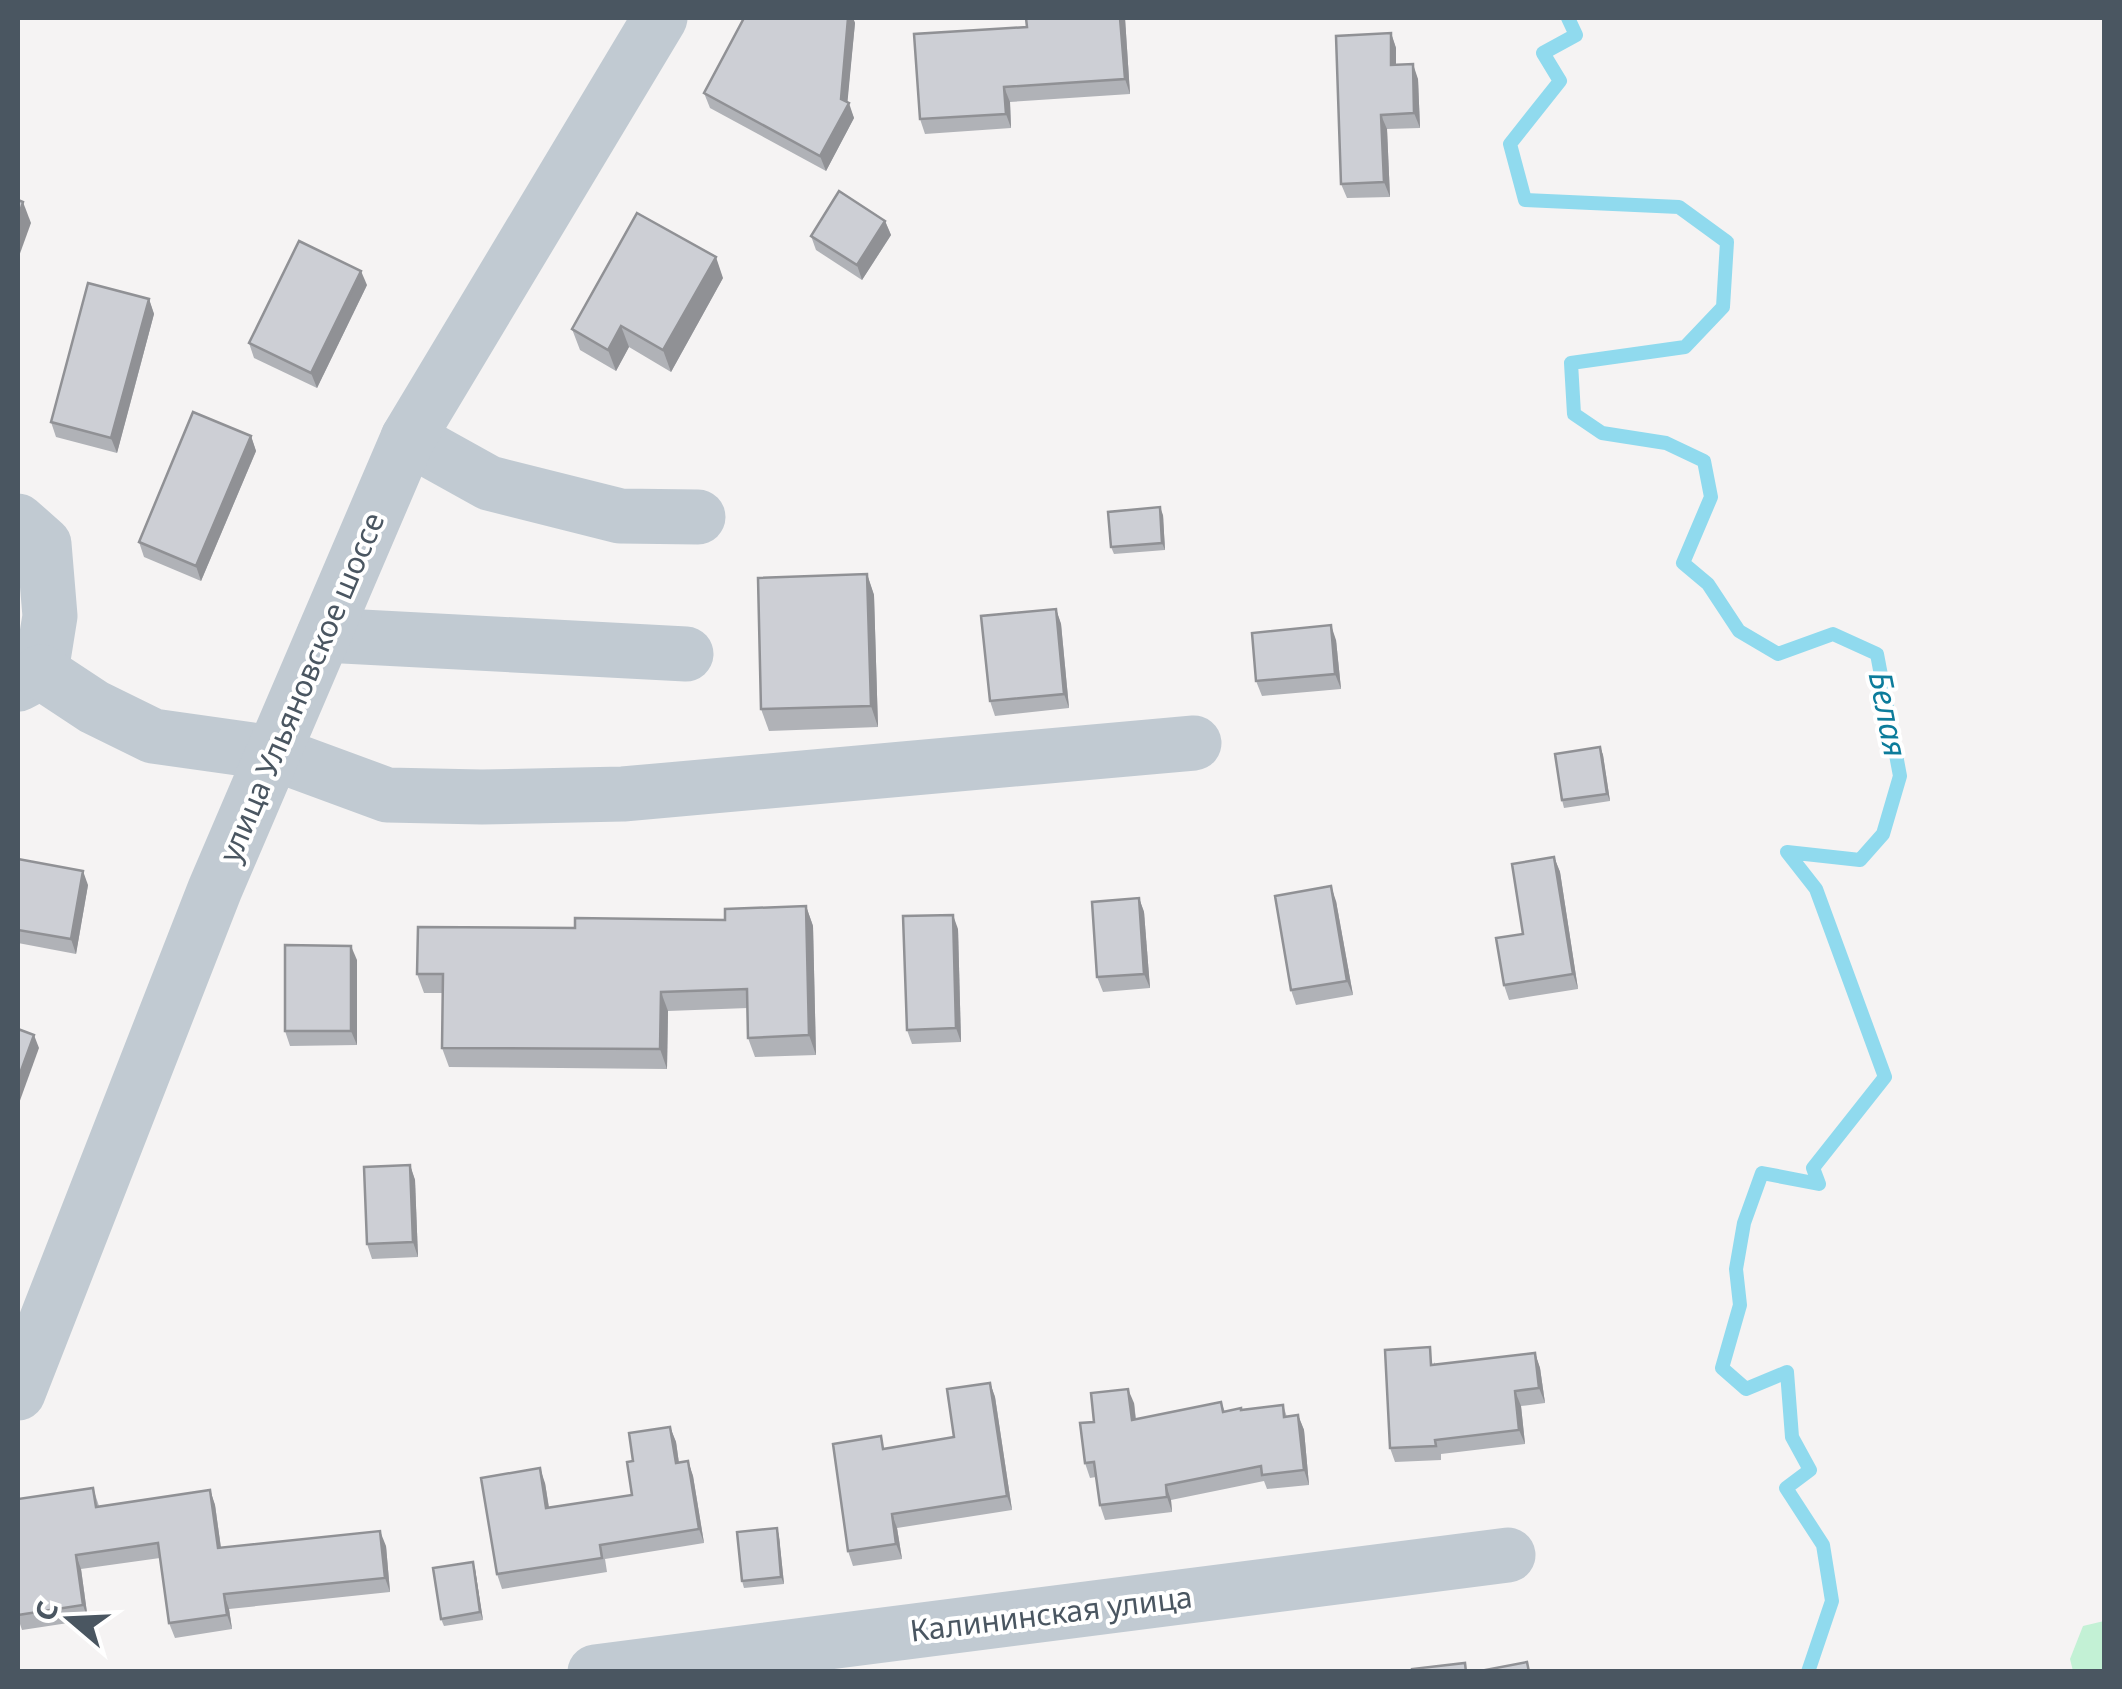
<svg xmlns="http://www.w3.org/2000/svg" width="2122" height="1689" viewBox="0 0 2122 1689" font-family="'Noto Sans',sans-serif">
  <rect width="100%" height="100%" fill="#f5f3f3"/>
  <path fill="#c3f1d5" d="M2104,1621V1671H2073L2070,1659L2083,1626Z"/>
  <g fill="none" stroke-linecap="round" stroke-linejoin="round">
    <path stroke="#90daee" stroke-width="14" d="M1568,18L1576,35L1543,53L1560,81L1510,144L1525,200L1679,207L1727,242L1723,307L1685,347L1571,363L1574,414L1602,433L1666,443L1704,461L1711,497L1683,563L1708,584L1739,631L1778,654L1833,634L1877,654L1900,776L1883,834L1860,860L1787,852L1816,889L1885,1077L1813,1168L1819,1184L1762,1173L1744,1223L1736,1269L1740,1305L1722,1368L1746,1389L1787,1372L1792,1437L1810,1470L1786,1488L1823,1545L1832,1601L1808,1672"/>
    <g stroke="#c1cad2" stroke-width="55">
      <path d="M408,438L489,483L620,516L698,517"/>
      <path d="M18,521L44,544L50,616L41,672L18,684"/>
      <path d="M324,635L686,654"/>
      <path d="M41,672L94,707L153,736L273,753L387,795L482,797L623,794L1194,743"/>
      <path d="M18,1393L215,889L408,438L660,18"/>
      <path d="M595,1672L1508,1555"/>
    </g>
  </g>
  <g fill="#b0b2b7">
    <path d="M744,18H853L855,23L847,102L854,118L826,171L710,108L704,93Z"/>
    <path d="M1026,18H1125L1130,94L1010,102L1011,128L925,134L920,119L1027,27Z"/>
    <path d="M1391,33L1396,48V65L1418,79L1420,128L1387,129L1390,197L1347,198L1341,184Z"/>
    <path d="M885,221L891,235L862,280L816,250L811,236Z"/>
    <path d="M723,278L671,372L629,347L616,371L580,350L572,329Z"/>
    <path d="M367,285L317,388L254,358L249,343Z"/>
    <path d="M149,299L154,314L117,453L56,437L51,422Z"/>
    <path d="M251,436L256,451L201,581L144,557L139,542Z"/>
    <path d="M1163,515L1165,550L1114,554L1111,547Z"/>
    <path d="M867,574L874,595L878,727L769,731L761,709Z"/>
    <path d="M1056,609L1061,624L1069,708L995,716L990,701Z"/>
    <path d="M1336,640L1341,689L1262,696L1256,681Z"/>
    <path d="M1600,747L1603,755L1610,801L1564,808L1562,800Z"/>
    <path d="M1554,857L1560,872L1578,989L1509,1000L1504,985Z"/>
    <path d="M18,859L88,885L76,954L18,943Z"/>
    <path d="M1139,898L1144,912L1150,988L1103,992L1097,977Z"/>
    <path d="M1336,901L1353,995L1296,1005L1291,990Z"/>
    <path d="M806,906L813,926L816,1055L755,1057L748,1038V1008L668,1011L667,1069L449,1067L442,1048V993H424L417,974L575,928L725,920Z"/>
    <path d="M958,929L961,1042L912,1044L907,1030Z"/>
    <path d="M357,960V1045L290,1046L285,1031Z"/>
    <path d="M410,1165L415,1180L418,1257L372,1259L367,1244Z"/>
    <path d="M1535,1353L1540,1368L1545,1403L1521,1406L1525,1444L1441,1454V1460L1395,1462L1390,1448L1435,1362V1365Z"/>
    <path d="M990,1383L995,1397L1012,1510L897,1528L902,1559L853,1566L848,1551L954,1437Z"/>
    <path d="M1221,1402L1225,1412L1283,1405L1287,1417L1298,1415L1304,1430L1309,1485L1267,1489L1264,1481L1171,1500L1172,1512L1105,1520L1100,1505L1096,1477L1090,1478L1085,1463L1094,1422L1134,1403L1136,1419Z"/>
    <path d="M670,1427L676,1442L679,1463L688,1461L693,1476L704,1543L605,1559L607,1572L502,1589L497,1574L545,1483L549,1507L632,1495L633,1461Z"/>
    <path d="M93,1488L99,1506L210,1490L215,1505L221,1548L386,1546L390,1592L229,1609L232,1629L175,1638L169,1623L160,1558L81,1569L88,1620L22,1630L18,1618V1499Z"/>
    <path d="M777,1528L779,1536L784,1584L744,1588L742,1581Z"/>
    <path d="M475,1569L483,1620L444,1626L441,1619Z"/>
  </g>
  <g fill="#909195">
    <path d="M848,18H853L855,23L847,107L849,103L854,118L826,171L820,156L841,99Z"/>
    <path d="M1120,18H1125L1130,94L1125,79Z"/>
    <path d="M1391,33L1396,48V79L1391,65Z"/>
    <path d="M1413,64L1418,79L1420,128L1414,113Z"/>
    <path d="M1004,87L1010,102L1011,128L1006,114Z"/>
    <path d="M1381,115L1387,129L1390,197L1384,182Z"/>
    <path d="M23,202L31,223L18,259V218Z"/>
    <path d="M885,221L891,235L862,280L857,265Z"/>
    <path d="M716,257L723,278L671,372L663,350Z"/>
    <path d="M361,271L367,285L317,388L311,373Z"/>
    <path d="M149,299L154,314L117,453L111,438Z"/>
    <path d="M621,326L629,347L616,371L608,350Z"/>
    <path d="M251,436L256,451L201,581L196,566Z"/>
    <path d="M1160,507L1163,515L1165,550L1162,543Z"/>
    <path d="M867,574L874,595L878,727L871,706Z"/>
    <path d="M1056,609L1061,624L1069,708L1064,694Z"/>
    <path d="M1331,625L1336,640L1341,689L1335,674Z"/>
    <path d="M1600,747L1603,755L1610,801L1607,794Z"/>
    <path d="M1554,857L1560,872L1578,989L1573,974Z"/>
    <path d="M83,871L88,885L76,954L71,939Z"/>
    <path d="M1331,886L1336,901L1353,995L1347,981Z"/>
    <path d="M1139,898L1144,912L1150,988L1144,974Z"/>
    <path d="M806,906L813,926L816,1055L809,1035Z"/>
    <path d="M953,915L958,929L961,1042L956,1028Z"/>
    <path d="M351,946L357,960V1045L351,1031Z"/>
    <path d="M661,992L668,1011L667,1069L660,1049Z"/>
    <path d="M34,1035L39,1048L18,1106V1079Z"/>
    <path d="M410,1165L415,1180L418,1257L413,1242Z"/>
    <path d="M1535,1353L1540,1368L1545,1403L1539,1388Z"/>
    <path d="M990,1383L995,1397L1012,1510L1007,1496Z"/>
    <path d="M1128,1389L1134,1403L1137,1434L1132,1420Z"/>
    <path d="M1515,1391L1521,1406L1525,1444L1519,1430Z"/>
    <path d="M1298,1415L1304,1430L1309,1485L1304,1470Z"/>
    <path d="M670,1427L676,1442L681,1478L676,1463Z"/>
    <path d="M688,1461L693,1476L704,1543L699,1529Z"/>
    <path d="M540,1468L545,1483L551,1522L546,1508Z"/>
    <path d="M1166,1485L1171,1500L1172,1512L1167,1497Z"/>
    <path d="M210,1490L215,1505L223,1563L218,1548Z"/>
    <path d="M892,1514L897,1528L902,1559L896,1544Z"/>
    <path d="M777,1528L779,1536L784,1584L781,1577Z"/>
    <path d="M380,1531L386,1546L390,1592L385,1578Z"/>
    <path d="M76,1555L81,1569L88,1620L83,1605Z"/>
    <path d="M473,1562L475,1569L483,1620L480,1612Z"/>
    <path d="M224,1594L229,1609L232,1629L227,1615Z"/>
  </g>
  <g fill="#cdcfd5" stroke="#909195" stroke-width="2.5">
    <path d="M744,18H848L841,99L849,103L820,156L704,93Z"/>
    <path d="M1026,18H1120L1125,79L1004,87L1006,114L920,119L914,34L1027,27Z"/>
    <path d="M1391,33V65L1413,64L1414,113L1381,115L1384,182L1341,184L1336,36Z"/>
    <path d="M839,191L885,221L857,265L811,236Z"/>
    <path d="M18,200L23,202L18,218Z"/>
    <path d="M637,213L716,257L663,350L621,326L608,350L572,329Z"/>
    <path d="M299,241L361,271L311,373L249,343Z"/>
    <path d="M88,283L149,299L111,438L51,422Z"/>
    <path d="M193,412L251,436L196,566L139,542Z"/>
    <path d="M1160,507L1162,543L1111,547L1108,512Z"/>
    <path d="M867,574L871,706L761,709L758,578Z"/>
    <path d="M1056,609L1064,694L990,701L981,616Z"/>
    <path d="M1331,625L1335,674L1256,681L1252,633Z"/>
    <path d="M1600,747L1607,794L1562,800L1555,754Z"/>
    <path d="M1554,857L1573,974L1504,985L1496,938L1523,934L1512,864Z"/>
    <path d="M18,859L83,871L71,939L18,930Z"/>
    <path d="M1331,886L1347,981L1291,990L1275,896Z"/>
    <path d="M1139,898L1144,974L1097,977L1092,902Z"/>
    <path d="M806,906L809,1035L748,1038L747,989L661,992L660,1049L442,1048L443,974H417L418,927L575,928V918L725,920V909Z"/>
    <path d="M953,915L956,1028L907,1030L903,916Z"/>
    <path d="M285,945L351,946V1031H285Z"/>
    <path d="M18,1029L34,1035L18,1079Z"/>
    <path d="M410,1165L413,1242L367,1244L364,1167Z"/>
    <path d="M1430,1347L1431,1365L1535,1353L1539,1388L1515,1391L1519,1430L1435,1440L1436,1446L1390,1448L1385,1350Z"/>
    <path d="M990,1383L1007,1496L892,1514L896,1544L848,1551L833,1444L881,1436L883,1449L954,1437L947,1389Z"/>
    <path d="M1128,1389L1132,1420L1221,1402L1223,1412L1241,1408V1410L1283,1405L1284,1417L1298,1415L1304,1470L1262,1475L1261,1466L1166,1485L1167,1497L1100,1505L1094,1462L1085,1463L1080,1423L1094,1422L1091,1393Z"/>
    <path d="M670,1427L676,1463L688,1461L699,1529L600,1545L602,1558L497,1574L481,1478L540,1468L546,1508L632,1495L627,1462L633,1461L629,1433Z"/>
    <path d="M93,1488L96,1507L210,1490L218,1548L380,1531L385,1578L224,1594L227,1615L169,1623L158,1543L76,1555L83,1605L18,1615V1499Z"/>
    <path d="M777,1528L781,1577L742,1581L737,1532Z"/>
    <path d="M473,1562L480,1612L441,1619L433,1568Z"/>
    <path d="M1527,1662L1529,1672H1475Z"/>
    <path d="M1465,1663L1466,1672H1412V1669Z"/>
  </g>
  <g text-anchor="middle" dominant-baseline="central" stroke-width="8" stroke-linejoin="round" paint-order="stroke">
    <g font-size="30" fill="#4a5661" stroke="#fff">
      <text transform="translate(301 687) rotate(-67)">улица Ульяновское шоссе</text>
      <text transform="translate(1051 1613) rotate(-7)">Калининская улица</text>
    </g>
    <g font-size="32" font-style="italic" fill="#0c7c9b" stroke="#fff">
      <text transform="translate(1889 714) rotate(79)">Белая</text>
    </g>
  </g>
  <rect width="2122" height="1689" fill="none" stroke="#4a5661" stroke-width="40"/>
  <g transform="translate(70 1619) rotate(289)" stroke="#ffffff" stroke-width="8" paint-order="stroke">
  <path d="M0-8L18 38L0 25L-18 38Z" fill="#4a5661"/>
  <text y="-15" font-size="28" font-weight="bold" text-anchor="middle" fill="#4a5661">С</text>
  </g>
</svg>
